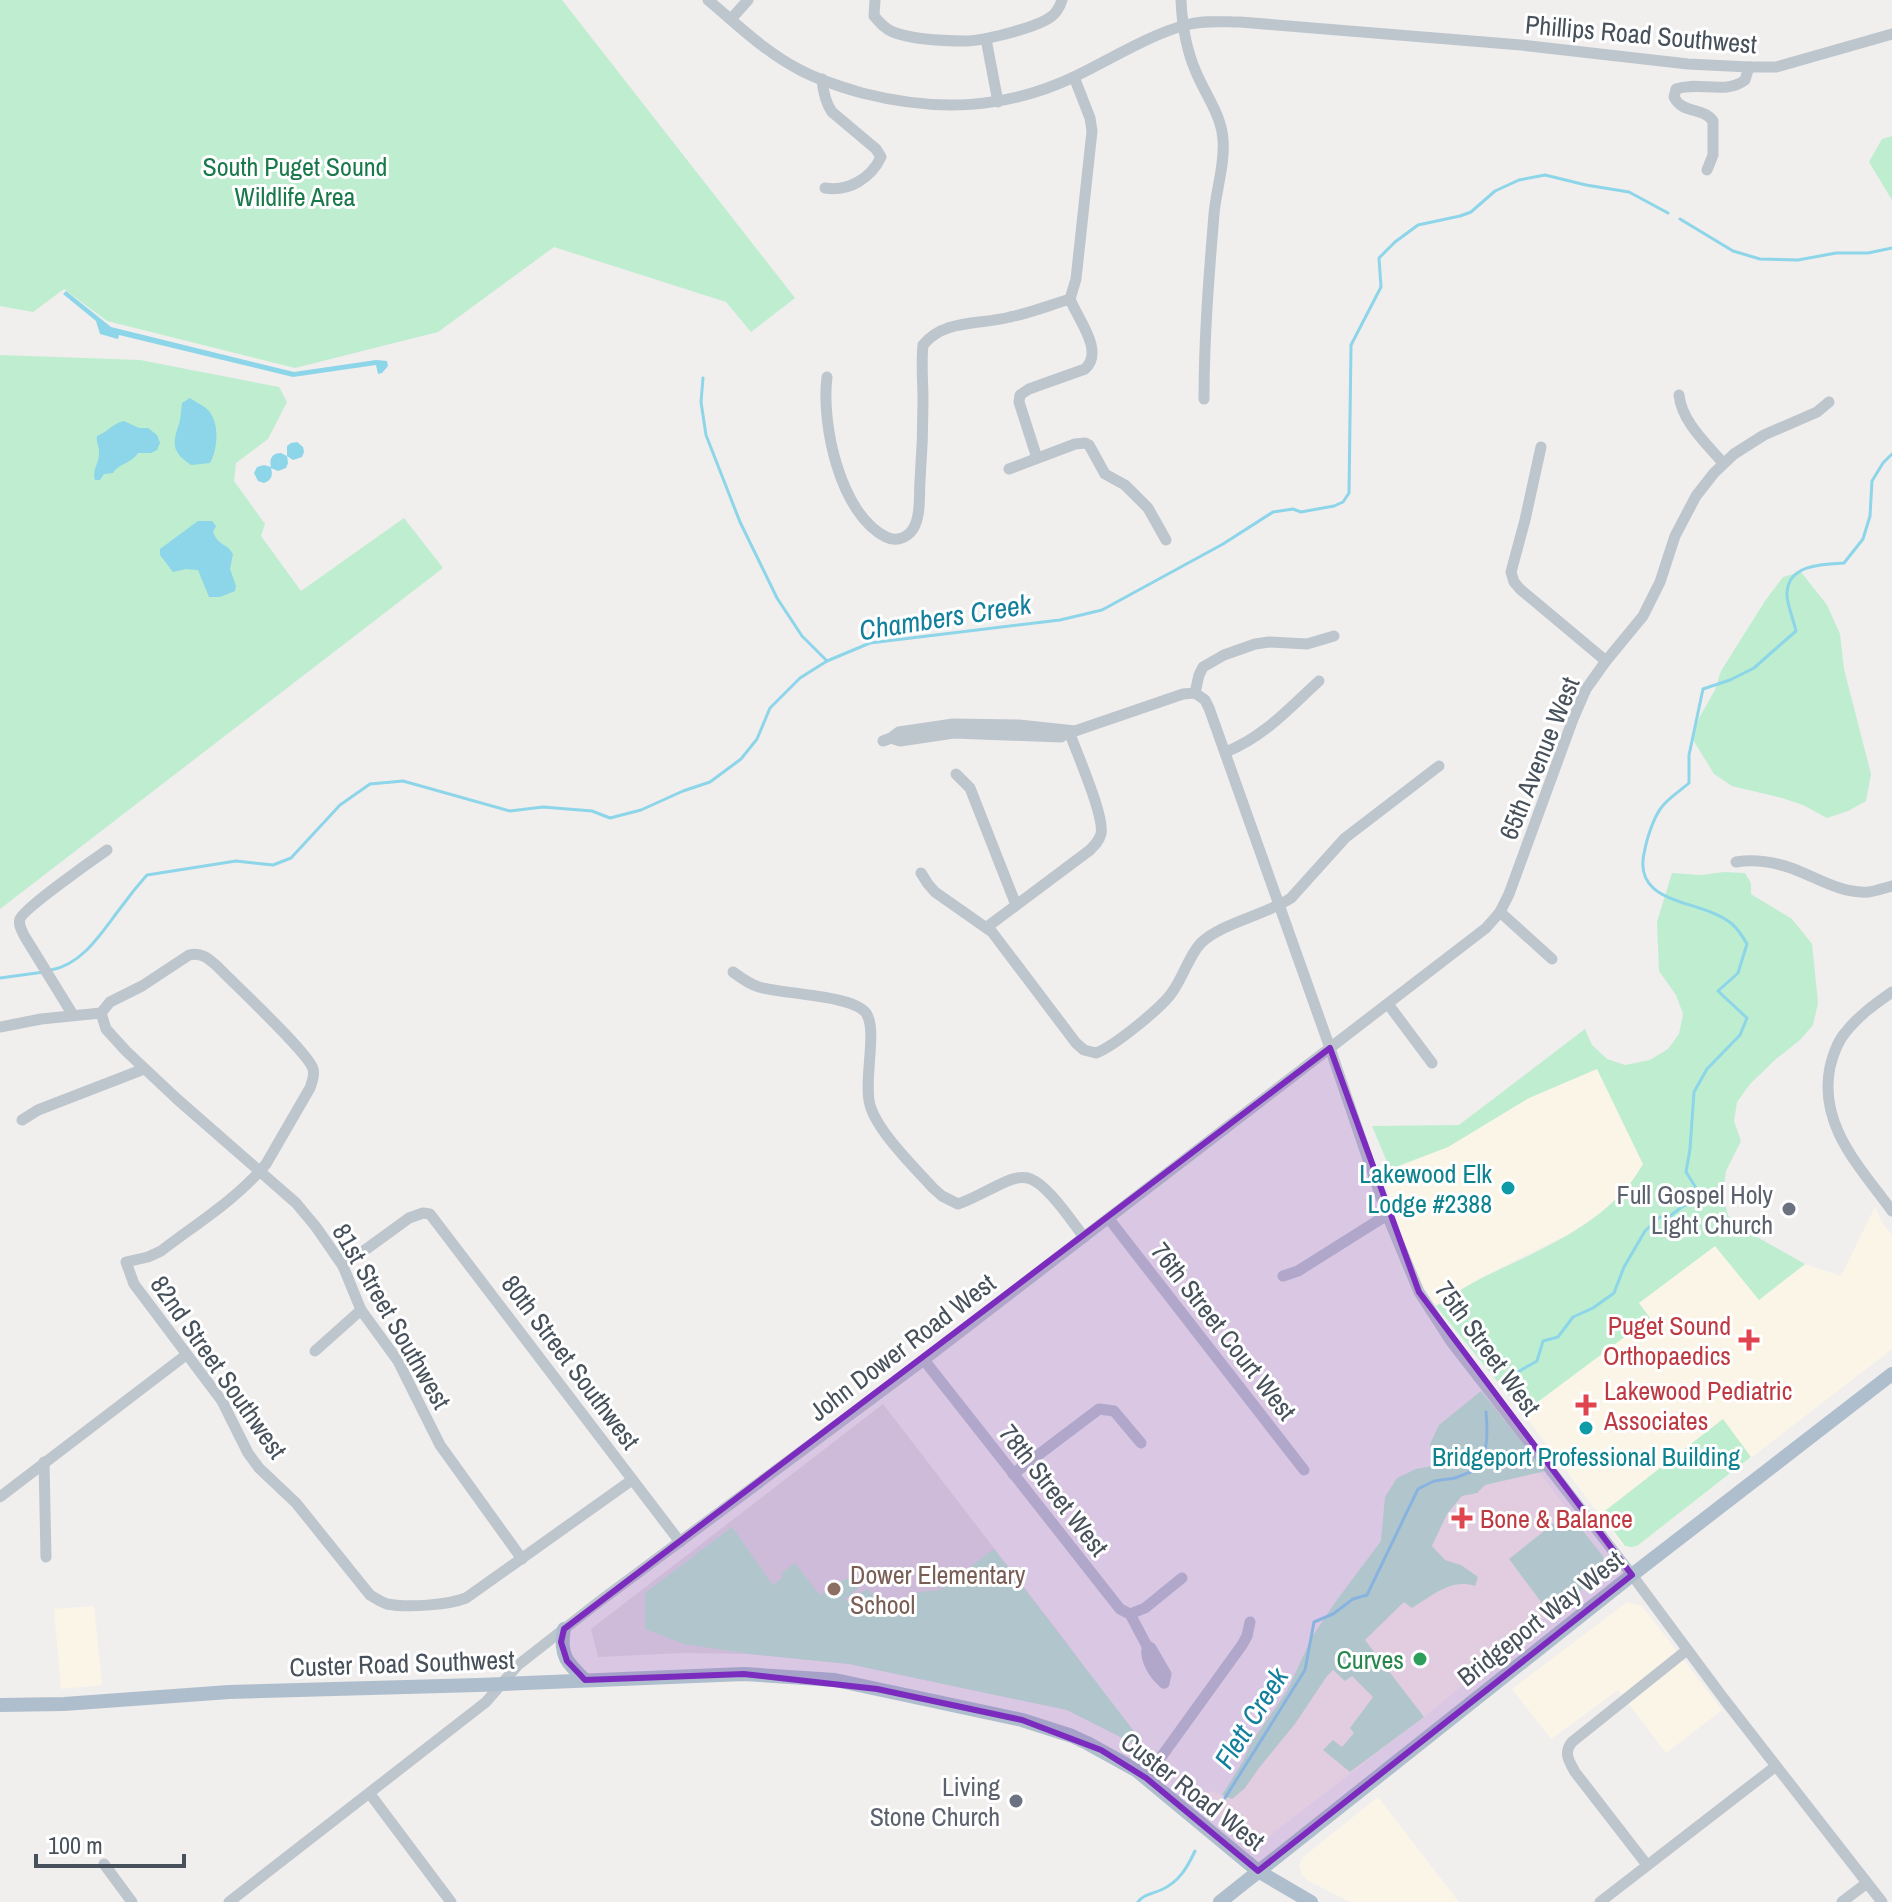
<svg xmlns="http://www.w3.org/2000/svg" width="1892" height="1902" viewBox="0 0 1892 1902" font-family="'Archivo Narrow',sans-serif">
  <rect width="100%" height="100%" fill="#f1eeee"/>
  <g fill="#fbf5e8">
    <path d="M1597,1068L1643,1165L1632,1183L1608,1208L1569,1234L1480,1278L1436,1306L1417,1274L1399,1226L1382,1173L1448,1147L1529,1098Z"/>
    <path d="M1875,1207L1882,1222L1892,1235V1349L1637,1546L1627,1547L1622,1545L1523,1413L1649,1318L1638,1303L1715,1246L1760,1299L1805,1264L1841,1276Z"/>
    <path d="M1510,1434L1603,1556L1605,1567L1603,1571L1424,1717L1268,1837L1258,1843L1248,1840L1200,1798L1212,1791L1232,1799L1245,1788L1308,1689Z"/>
    <path d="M1627,1602L1642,1606L1722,1710L1666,1753L1618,1690L1551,1739L1512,1689Z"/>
    <path d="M94,1606L102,1685L61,1689L54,1609Z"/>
    <path d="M1378,1797L1459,1902H1350L1307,1880L1302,1876L1299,1865L1303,1857Z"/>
  </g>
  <path fill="#e2dfe0" d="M883,1404L1067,1643L1093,1679L1150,1752L1067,1710L849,1664L750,1654L683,1653L598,1657L591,1629Z"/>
  <g fill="#beedd0">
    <path d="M0,0H562L795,298L751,332L726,302L554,247L438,332L295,368L107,321L64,289L33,312L0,306Z"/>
    <path d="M1892,136V200L1869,162L1882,139Z"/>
    <path d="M0,355L140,360L279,387L287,402L268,439L236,463L234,481L265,524L261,536L301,591L404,518L443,568L0,909Z"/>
    <path d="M1801,572L1827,605L1840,634L1844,669L1871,774L1866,801L1848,811L1827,818L1803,805L1782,798L1732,786L1714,774L1692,738L1699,718L1715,690L1721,671L1765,601L1783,577Z"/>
    <path d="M1724,872L1745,873L1751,883V894L1792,919L1812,944L1818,1003L1813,1025L1800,1040L1776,1059L1750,1084L1737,1102L1734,1121L1741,1141L1726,1171L1723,1196L1728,1215L1741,1228L1805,1264L1759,1300L1715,1246L1639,1303L1650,1318L1523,1413L1436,1306C1452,1296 1467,1285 1484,1277C1541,1249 1610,1223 1643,1164L1597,1069L1529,1098L1448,1147L1390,1169L1372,1126L1459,1125L1585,1029L1592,1045L1607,1059L1625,1065L1650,1060L1668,1049L1679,1034L1683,1014L1676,995L1659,971L1657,922L1672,873L1701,875Z"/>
    <path d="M1481,1391L1546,1471L1485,1485L1477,1493L1462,1496L1447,1514L1432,1546L1445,1560L1461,1565L1478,1577L1475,1586C1451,1578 1432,1596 1412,1608L1404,1602L1365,1640L1424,1717L1350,1772L1323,1750L1333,1740L1342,1747L1354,1733L1350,1728L1373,1697L1352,1676L1345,1681L1333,1670L1327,1676L1295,1724L1259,1768L1245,1788L1232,1799L1222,1795L1243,1761L1251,1743L1287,1691L1312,1637L1336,1601L1381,1541L1385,1497L1397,1478L1416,1469L1432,1466L1430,1444L1439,1425Z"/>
    <path d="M1723,1419L1751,1457L1637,1546L1631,1547L1625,1546L1601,1514Z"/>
    <path d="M1568,1512L1603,1556L1605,1567L1598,1577L1550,1614L1509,1559Z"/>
    <path d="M732,1527L773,1585L783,1577L781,1574L795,1563L820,1595L849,1577L855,1579L859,1583L858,1589L846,1598V1601L855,1602L856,1595L868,1589L884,1609L920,1592L939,1590L994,1549L1150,1752L1067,1710L849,1664L750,1654L684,1644L645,1629V1593Z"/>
  </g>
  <g fill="#8dd5e8">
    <path d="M66,291L111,327L294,372L376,360L387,361L388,366L382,373L378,374L376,365L293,377L119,335L118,339L100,334L96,321L63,294Z"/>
    <path d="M190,398C195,402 203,405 208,410C220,423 218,449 210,463L191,465C172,452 172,444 179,424C181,418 181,410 182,403Z"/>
    <path d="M124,421L139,428H148L157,435L160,443L157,450L151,453H138C131,464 119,463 113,473L104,474L100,480H95C92,470 98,465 99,455C100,448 96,443 97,436C108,432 113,423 124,421Z"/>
    <path d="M297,442L303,447L304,452L302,457L293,460L287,456L288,463L286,468L278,471L271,468C273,475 272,480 264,483L258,481L254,473L257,467L264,465L271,467C269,459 272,453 281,453L287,456V446L291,443Z"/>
    <path d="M198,521H212L216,526L213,532C219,547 226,542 233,554L230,569L236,586L235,591L220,597H209L198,570L186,569L173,572L160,555V549Z"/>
  </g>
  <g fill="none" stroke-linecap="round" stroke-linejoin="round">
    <g stroke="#8dd5e8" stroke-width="3">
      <path d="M1680,219L1733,251L1760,259L1798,260L1836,253H1868L1892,248"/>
      <path d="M703,378L701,402L706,435L740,522L777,598L802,636L827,661"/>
      <path d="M51,970C84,964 103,930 122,906C130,895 138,885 147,875L236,861L273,865L291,858L340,805L370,784L403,781L510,811L543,807L592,811L610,818L641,810L683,791L710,782L741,759L757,739L770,708L800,678L827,661L870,643L1060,620L1102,610L1223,544L1273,512L1293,509L1301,512L1334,506L1343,502L1349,493L1351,345L1381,287L1379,258L1395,242L1418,225L1460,216L1471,212L1495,191L1519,180L1545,175L1586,185L1629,192L1668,213"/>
      <path d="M0,978L44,972"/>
      <path d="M1507,1378L1537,1361L1543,1341L1558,1337L1573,1317L1593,1308L1614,1293L1624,1267L1645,1231L1660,1217L1670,1216L1683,1206L1705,1202L1686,1172L1690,1149L1694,1092L1707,1069L1740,1035L1747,1018L1718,991L1738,973L1747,944C1743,937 1738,929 1732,924C1702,898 1629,907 1645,849C1647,838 1654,817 1661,808C1667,799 1680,791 1689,783V755L1703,689L1730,680L1754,668L1796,631C1794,621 1786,602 1787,593C1788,564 1824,564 1844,563L1863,539L1870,516L1872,481L1883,463L1892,454"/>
      <path d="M1225,1798L1305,1670L1314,1622L1333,1614L1353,1599L1367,1595L1418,1489L1434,1481L1455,1478L1481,1468C1487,1448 1488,1433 1486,1412"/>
      <path d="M1138,1902C1144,1894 1152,1894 1161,1890C1179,1882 1187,1868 1195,1851"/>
    </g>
    <g stroke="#bdc6cd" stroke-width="11">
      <path d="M708,0C738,25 765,52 800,70C819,80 841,87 862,93C937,112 1005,110 1076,76C1109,60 1151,34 1186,25C1203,20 1222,22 1240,22L1521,45L1688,64L1749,67H1776L1892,34"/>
      <path d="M875,0L874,16C880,23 885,29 893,32C913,40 947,41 968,41C986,40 1039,27 1052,16C1057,12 1060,6 1062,0"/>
      <path d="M1181,0C1182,25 1186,49 1196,72C1205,94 1222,116 1223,140C1225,165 1216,190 1214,214C1209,275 1204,337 1204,399"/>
      <path d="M731,19L748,0"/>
      <path d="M986,39L998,102"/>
      <path d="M822,79C823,91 825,102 832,112L876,149L881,157C871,178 849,192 825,188"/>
      <path d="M1707,170L1713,155V121C1703,107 1682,114 1674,97L1676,89C1698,81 1726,95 1745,80L1749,67"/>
      <path d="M827,377C821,424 840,514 886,537C896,542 907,538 913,529C921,516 919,496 920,481C922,454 923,428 923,401C923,382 921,364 923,345C944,319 979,325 1010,317C1030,313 1050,305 1070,299"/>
      <path d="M1679,395C1682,422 1706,443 1723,463"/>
      <path d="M1541,447L1525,520L1511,572L1514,582L1520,589L1606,661"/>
      <path d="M1037,458L1019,402L1020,395L1029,389L1085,369C1105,351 1077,318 1070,299L1076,279L1092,131L1090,118L1074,77"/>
      <path d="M1009,469L1075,444L1085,443L1089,445L1105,474L1125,485L1148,508L1166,540"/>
      <path d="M1195,693L1205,700L1209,708L1330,1048L1387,1215L1419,1292L1452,1343L1632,1575L1724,1699L1882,1902"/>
      <path d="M1195,693L1199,675L1203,667L1224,655L1255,644L1269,642L1307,644L1334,636"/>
      <path d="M891,738L900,741L954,733L1061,737L1069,731"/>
      <path d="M883,741L891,738L899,732L953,724L1019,725L1075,731L1183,694L1195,693"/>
      <path d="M1226,752C1265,736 1288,709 1319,681"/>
      <path d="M956,774L970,788L1016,905"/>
      <path d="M1736,862C1755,859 1773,862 1791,868C1816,877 1841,894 1868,892C1876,891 1884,888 1892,886"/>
      <path d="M921,873L928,884L935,892L992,932L1076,1043L1084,1050L1096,1053C1113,1047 1163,1007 1173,991C1183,977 1190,954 1201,943C1221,923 1266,915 1291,898L1345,838L1439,766"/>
      <path d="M1500,912L1552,959"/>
      <path d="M987,927L1090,850C1095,845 1099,841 1101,834C1105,816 1076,752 1069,731"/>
      <path d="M733,972C741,978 749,984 759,987C782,994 853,995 866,1013C878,1030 863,1081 870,1105C877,1131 914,1167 933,1188L942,1196L958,1204C976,1198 992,1187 1010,1180C1015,1178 1022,1177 1028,1178C1047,1183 1072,1222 1084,1237"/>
      <path d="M1892,992C1875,1004 1858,1016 1845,1033C1837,1042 1833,1055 1830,1067C1818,1125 1860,1167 1892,1211"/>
      <path d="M1388,1004L1432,1063"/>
      <path d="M101,1013L106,1029L126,1051L177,1099L296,1203L316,1227L343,1266L361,1310L398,1361L440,1445L522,1559"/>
      <path d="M73,1015L25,937C22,931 18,925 20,919C23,909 94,859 107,850"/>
      <path d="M0,1027L41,1019L101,1013L110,1002L142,986L189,955C201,952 208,958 217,966C233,983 309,1053 313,1069C315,1075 312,1082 310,1088L266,1164C237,1199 196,1224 161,1251L148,1257L126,1262L134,1284L222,1401L248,1453L259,1468L296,1503L370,1595C375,1598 381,1602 387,1604C407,1608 448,1605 466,1598L632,1480"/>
      <path d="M22,1120L38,1110L144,1069"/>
      <path d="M1109,1219L1304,1470"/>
      <path d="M343,1266L409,1218L423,1213L430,1214L680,1542"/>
      <path d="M1283,1276L1298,1271L1387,1215"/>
      <path d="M315,1351L361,1310"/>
      <path d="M924,1360L1120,1609L1130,1614L1147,1646L1151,1648L1166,1674L1164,1683"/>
      <path d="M44,1462L46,1557"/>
      <path d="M1013,1474L1099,1409L1114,1411L1141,1443"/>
      <path d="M0,1497L186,1355"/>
      <path d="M1130,1614L1145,1608L1182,1578"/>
      <path d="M1147,1647C1145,1660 1154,1675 1164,1683"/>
      <path d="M1146,1778L1242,1645L1247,1636L1250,1622"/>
      <path d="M370,1794L451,1902"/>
      <path d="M104,1864L132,1902"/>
      <path d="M1647,1865L1575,1772C1569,1761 1563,1753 1572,1742L1687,1650"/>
      <path d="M229,1902L486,1702L518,1665L596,1604L924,1360L1486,928L1500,912L1509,894L1573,719L1586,689L1606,661L1643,616L1660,582L1675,536L1696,496L1714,473L1734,454L1764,435L1817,412L1829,402"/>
      <path d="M1600,1902L1776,1766"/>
      <path d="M1842,1902L1867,1883"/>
    </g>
    <g stroke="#afbecc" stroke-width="14">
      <path d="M564,1629C559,1655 567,1663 585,1680"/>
      <path d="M0,1705L64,1704L229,1692L478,1685L744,1674L835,1680L1022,1720L1072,1736L1087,1743L1136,1770L1258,1871L1311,1902"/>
      <path d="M1220,1902L1632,1575L1892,1374"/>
    </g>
  </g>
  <path fill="#7b2cbf" fill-opacity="0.2" stroke="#7b2cbf" stroke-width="6" stroke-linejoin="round" d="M1330,1048L1419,1292L1632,1575L1258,1871L1146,1778L1101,1750L1022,1720L877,1689L744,1674L585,1680L567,1661L561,1642L564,1629Z"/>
  <g fill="#0f9aa8" stroke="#fff" stroke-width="3">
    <circle cx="1508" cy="1188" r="8"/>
    <circle cx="1586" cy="1428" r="8"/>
  </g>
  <g fill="#6b7280" stroke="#fff" stroke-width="3">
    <circle cx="1789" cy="1209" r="8"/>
    <circle cx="1016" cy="1801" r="8"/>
  </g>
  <g fill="#e0444e" stroke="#fff" stroke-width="3">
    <path d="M1745 1328h8v8h8v8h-8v8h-8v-8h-8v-8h8z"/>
    <path d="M1582 1393h8v8h8v8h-8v8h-8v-8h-8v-8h8z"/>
    <path d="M1458 1506h8v8h8v8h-8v8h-8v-8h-8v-8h8z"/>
  </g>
  <circle fill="#8d6e63" stroke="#fff" stroke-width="3" cx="834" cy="1589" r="8"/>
  <circle fill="#2e9e5b" stroke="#fff" stroke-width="3" cx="1420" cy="1659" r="8"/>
  <g text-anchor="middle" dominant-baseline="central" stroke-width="6" stroke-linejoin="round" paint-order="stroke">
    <g font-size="26" fill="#47515b" stroke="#fff">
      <text transform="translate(1641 34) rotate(5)">Phillips Road Southwest</text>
      <text transform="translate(1539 758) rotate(-68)">65th Avenue West</text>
      <text transform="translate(392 1316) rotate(60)">81st Street Southwest</text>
      <text transform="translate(1224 1331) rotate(52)">76th Street Court West</text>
      <text transform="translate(902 1347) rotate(-37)">John Dower Road West</text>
      <text transform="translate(1488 1348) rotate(54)">75th Street West</text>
      <text transform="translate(571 1362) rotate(53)">80th Street Southwest</text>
      <text transform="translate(219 1367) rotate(55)">82nd Street Southwest</text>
      <text transform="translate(1054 1490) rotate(52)">78th Street West</text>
      <text transform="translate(1540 1618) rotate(-38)">Bridgeport Way West</text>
      <text transform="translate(402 1663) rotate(-2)">Custer Road Southwest</text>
      <text transform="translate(1193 1791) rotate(38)">Custer Road West</text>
    </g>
    <g font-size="26" fill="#1a794a" stroke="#fff">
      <text x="295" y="166">South Puget Sound<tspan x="295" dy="30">Wildlife Area</tspan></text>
    </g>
    <g font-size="26" fill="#0d838f" stroke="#fff" text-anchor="end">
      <text x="1492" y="1173">Lakewood Elk<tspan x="1492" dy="30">Lodge #2388</tspan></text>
      <text x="1586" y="1456" text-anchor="middle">Bridgeport Professional Building</text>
    </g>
    <g font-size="26" fill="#5b616d" stroke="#fff" text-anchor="end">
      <text x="1773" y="1194">Full Gospel Holy<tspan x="1773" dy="30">Light Church</tspan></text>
      <text x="1000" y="1786">Living<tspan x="1000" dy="30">Stone Church</tspan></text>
    </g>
    <g font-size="26" fill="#be3a42" stroke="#fff" text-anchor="start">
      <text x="1731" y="1325" text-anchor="end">Puget Sound<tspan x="1731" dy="30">Orthopaedics</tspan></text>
      <text x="1604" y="1390">Lakewood Pediatric<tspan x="1604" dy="30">Associates</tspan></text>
      <text x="1480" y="1518">Bone &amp; Balance</text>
    </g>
    <g font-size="26" fill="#785e54" stroke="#fff" text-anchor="start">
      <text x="850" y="1574">Dower Elementary<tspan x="850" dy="30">School</tspan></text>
    </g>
    <g font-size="26" fill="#27864d" stroke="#fff" text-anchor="end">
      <text x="1404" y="1659">Curves</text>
    </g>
    <g font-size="28" font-style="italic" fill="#127f9c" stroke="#fff">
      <text transform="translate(945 617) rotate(-9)">Chambers Creek</text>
      <text transform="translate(1251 1718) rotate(-58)">Flett Creek</text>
    </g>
  </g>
  <path d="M36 1854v12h148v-12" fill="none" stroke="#47515b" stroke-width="4"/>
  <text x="48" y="1854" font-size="24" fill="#47515b" stroke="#ffffff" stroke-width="6" paint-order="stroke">100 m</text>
</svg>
